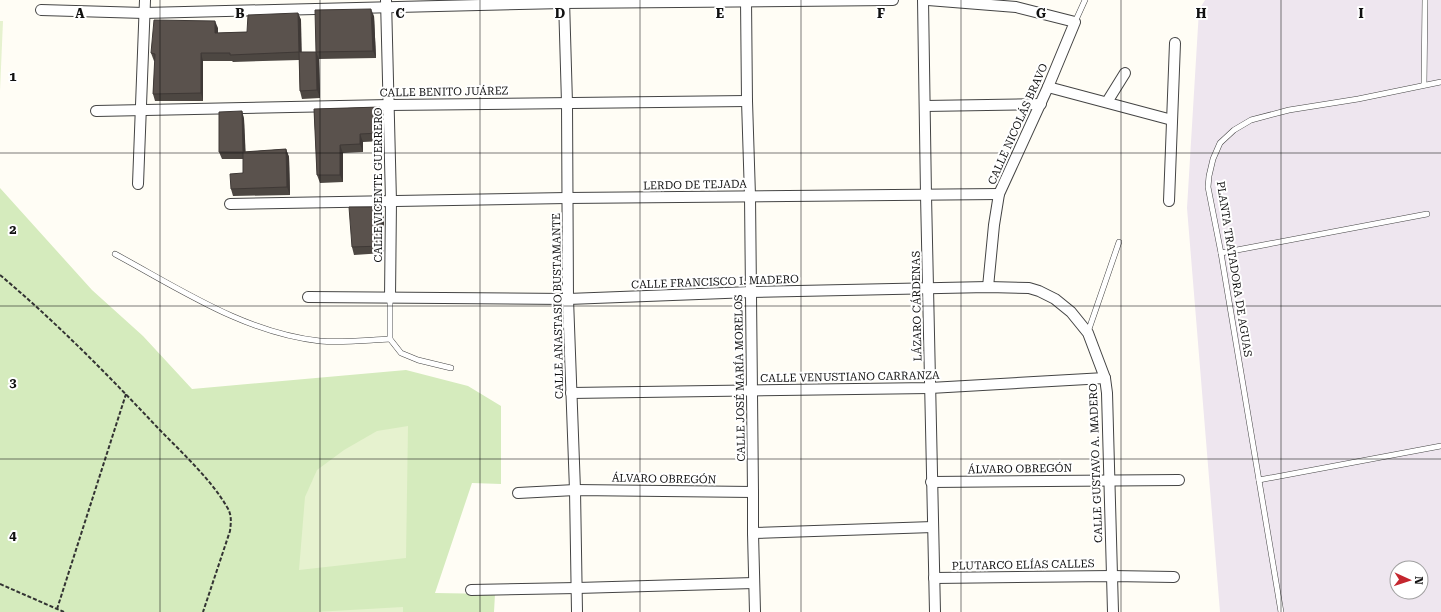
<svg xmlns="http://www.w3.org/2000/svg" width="1441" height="612" viewBox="0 0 1441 612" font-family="'Roboto Serif',serif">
  <rect width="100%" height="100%" fill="#fffdf5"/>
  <path fill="#eee6ef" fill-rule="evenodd" d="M1205,0H1441V612H1220L1187,208L1199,10ZM1397,568H1421V592H1397Z"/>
  <path fill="#d5ebbd" d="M0,188L92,290L143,336L192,389L406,370L468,386L501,406V484L472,483L435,593L495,594L494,612H0Z"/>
  <g fill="#e6f2cf">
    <path d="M0,21H3L0,91Z"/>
    <path d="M408,426L406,558L299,570L305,497L317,470L344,450L377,431Z"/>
    <path d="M403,607V612H315Z"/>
  </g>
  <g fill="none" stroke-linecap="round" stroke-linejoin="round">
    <g stroke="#444" stroke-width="6">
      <g id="lane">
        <path d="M1075,22L1085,0"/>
        <path d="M1424,85L1425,0"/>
        <path d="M1221,253L1427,214"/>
        <path d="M115,254C180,289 245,333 320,341C343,343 367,340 390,339"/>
        <path d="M390,298V339L401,353L418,360L451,368"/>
        <path d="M1088,332L1119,242"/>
        <path d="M1259,480L1441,446"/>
        <path d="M1281,612L1221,253L1208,187L1209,176L1213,159L1220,143L1234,130L1251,120L1289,110L1358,99L1441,82"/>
      </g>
    </g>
    <g stroke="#444" stroke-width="12">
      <g id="street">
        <path d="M386,0L391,201L390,298"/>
        <path d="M564,0L567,103L568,299L575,490L577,612"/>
        <path d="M746,0L747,101L750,196L753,492V533L755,612"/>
        <path d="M923,0L926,195L935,612"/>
        <path d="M928,0L1016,7L1075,22L1048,87L999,194L994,225L988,287"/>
        <path d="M41,10L144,13L564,3L893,0"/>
        <path d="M1048,87L1172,120"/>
        <path d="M1107,102L1125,73"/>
        <path d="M925,106L1041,104"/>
        <path d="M96,111L389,105L747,101"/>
        <path d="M138,184L145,0"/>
        <path d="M1169,201L1175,43"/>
        <path d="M230,204L567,198L999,194"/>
        <path d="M308,297L568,299L751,292L988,287L1029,288L1039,291L1055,299L1071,312L1088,333L1105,378L1107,393L1113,612"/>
        <path d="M571,393L930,388L1105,378"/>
        <path d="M931,482L1179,480"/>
        <path d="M518,493L575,490L753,492"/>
        <path d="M753,533L933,527"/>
        <path d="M934,578L1112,576L1174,577"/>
        <path d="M471,590L577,588L754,583"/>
      </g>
    </g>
    <g stroke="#333" stroke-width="2" stroke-dasharray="4 2" stroke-linecap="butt">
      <path d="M0,275C56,322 107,374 157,427C181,452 210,478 227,507C232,515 231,522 230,531L203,612"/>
      <path d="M0,584L64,612"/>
      <path d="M57,609L126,394"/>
    </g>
    <use href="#lane" stroke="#fff" stroke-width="5"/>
    <use href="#street" stroke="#fff" stroke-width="10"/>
  </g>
  <g fill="#4d4742">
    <path d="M298,13L301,20V52H316L374,16L376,58L319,59L320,98L302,99L300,91L299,60L233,62L232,61H203V101H155L153,94L155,61H154L151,53L218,28V33L247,32Z"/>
    <path d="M380,107L382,115L383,141L363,142V152L343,153V182L320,183L317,175L314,109Z"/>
    <path d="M242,111L244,119L245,152L286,149L289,157L290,195L233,196L231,189L243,173V159H222L219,152Z"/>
    <path d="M382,207L384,214V253L354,255L352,247Z"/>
  </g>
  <g fill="#3f3936">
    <path d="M371,9L374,16L376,58L373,51Z"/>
    <path d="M298,13L301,20L302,60L299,52Z"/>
    <path d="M215,21L218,28V41L215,33Z"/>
    <path d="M316,52L319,59L320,98L317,90Z"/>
    <path d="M201,53L203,61V101L201,93Z"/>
    <path d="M380,107L382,115L383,141L380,133Z"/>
    <path d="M242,111L244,119L246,159L243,152Z"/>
    <path d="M360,134L363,142V152L360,144Z"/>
    <path d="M340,145L343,153V182L340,175Z"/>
    <path d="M286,149L289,157L290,195L287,187Z"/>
    <path d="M382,207L384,214V253L381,246Z"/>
  </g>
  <g fill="#5a524d" stroke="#3f3936">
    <path d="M371,9L373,51L316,52L315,10Z"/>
    <path d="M298,13L299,52L230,55V53H201V93L153,94L155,54L151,53L154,20L215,21V33L247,32L248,15Z"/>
    <path d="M299,52H316L317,90L300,91Z"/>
    <path d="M380,107V133L360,134V144L340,145V175H317L314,109Z"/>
    <path d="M242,111L243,152H219V112Z"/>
    <path d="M286,149L287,187L231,189L230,174L243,173V152Z"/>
    <path d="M349,207H382L381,246L352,247Z"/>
  </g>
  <path fill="none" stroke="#111" stroke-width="1" stroke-opacity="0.55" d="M160,0V612M320,0V612M480,0V612M640,0V612M801,0V612M961,0V612M1121,0V612M1281,0V612M0,153H1441M0,306H1441M0,459H1441"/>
  <g text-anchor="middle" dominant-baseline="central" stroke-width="4" stroke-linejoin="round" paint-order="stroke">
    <g font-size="11" fill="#111" stroke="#fff">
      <text transform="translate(444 92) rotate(-1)">CALLE BENITO JUÁREZ</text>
      <text transform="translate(1018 124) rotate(-66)">CALLE NICOLÁS BRAVO</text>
      <text transform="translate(378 185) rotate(-90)">CALLE VICENTE GUERRERO</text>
      <text transform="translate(695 185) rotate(-1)">LERDO DE TEJADA</text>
      <text transform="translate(1234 269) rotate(81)">PLANTA TRATADORA DE AGUAS</text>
      <text transform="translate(715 282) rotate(-2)">CALLE FRANCISCO I. MADERO</text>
      <text transform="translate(558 306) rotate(-91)">CALLE ANASTASIO BUSTAMANTE</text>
      <text transform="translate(917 306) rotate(-91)">LÁZARO CÁRDENAS</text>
      <text transform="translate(850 377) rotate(-1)">CALLE VENUSTIANO CARRANZA</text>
      <text transform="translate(740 378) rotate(-91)">CALLE JOSÉ MARÍA MORELOS</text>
      <text transform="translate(1096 463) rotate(-92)">CALLE GUSTAVO A. MADERO</text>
      <text transform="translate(1020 469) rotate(-1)">ÁLVARO OBREGÓN</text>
      <text transform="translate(664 479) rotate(1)">ÁLVARO OBREGÓN</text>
      <text transform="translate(1023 565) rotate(-1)">PLUTARCO ELÍAS CALLES</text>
    </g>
  </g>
  <g font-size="13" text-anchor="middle" font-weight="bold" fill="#111" stroke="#fff" stroke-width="4" stroke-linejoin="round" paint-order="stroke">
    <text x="80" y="18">A</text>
    <text x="240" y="18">B</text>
    <text x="400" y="18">C</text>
    <text x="560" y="18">D</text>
    <text x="720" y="18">E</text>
    <text x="881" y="18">F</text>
    <text x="1041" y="18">G</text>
    <text x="1201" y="18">H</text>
    <text x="1361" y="18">I</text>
    <text x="13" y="81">1</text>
    <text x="13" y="234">2</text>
    <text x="13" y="387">3</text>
    <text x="13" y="540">4</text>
  </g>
  <g transform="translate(1409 580) rotate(93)"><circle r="19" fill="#ffffff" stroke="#a0a0a0"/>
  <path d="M0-3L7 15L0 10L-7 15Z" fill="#c4262e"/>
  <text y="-6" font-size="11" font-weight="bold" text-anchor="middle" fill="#111111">N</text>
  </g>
</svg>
